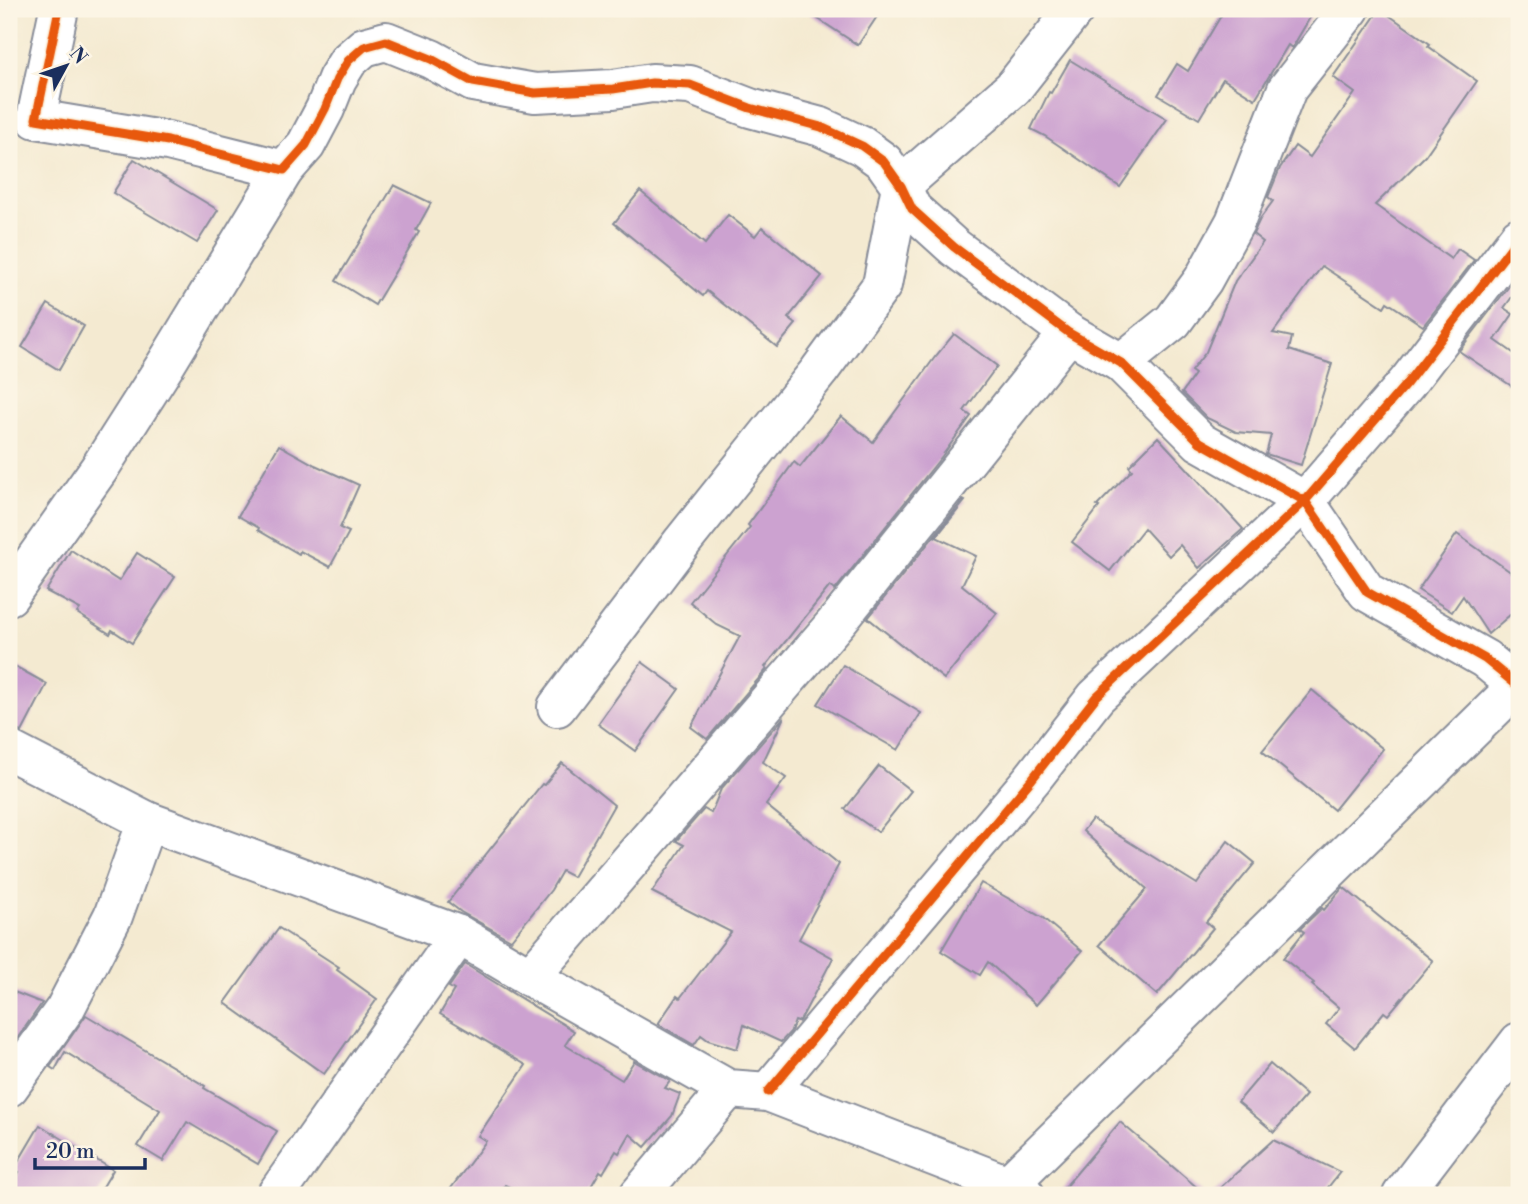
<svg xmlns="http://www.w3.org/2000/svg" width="1528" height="1204" viewBox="0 0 1528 1204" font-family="'Libre Bodoni',serif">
  <rect width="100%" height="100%" fill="#fcf5e5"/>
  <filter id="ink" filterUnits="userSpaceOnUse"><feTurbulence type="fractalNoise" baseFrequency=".0143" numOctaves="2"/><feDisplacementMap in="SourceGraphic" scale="14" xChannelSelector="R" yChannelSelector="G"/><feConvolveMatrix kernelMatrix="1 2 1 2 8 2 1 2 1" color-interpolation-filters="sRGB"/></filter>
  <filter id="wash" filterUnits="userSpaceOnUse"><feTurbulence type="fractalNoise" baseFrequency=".00686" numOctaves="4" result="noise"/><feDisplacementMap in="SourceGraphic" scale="28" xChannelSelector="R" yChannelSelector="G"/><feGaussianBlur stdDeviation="1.57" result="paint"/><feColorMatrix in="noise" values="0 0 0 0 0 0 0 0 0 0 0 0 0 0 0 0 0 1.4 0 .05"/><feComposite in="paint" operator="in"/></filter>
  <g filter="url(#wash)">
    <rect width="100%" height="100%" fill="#f4ead1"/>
    <g id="blocks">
      <g fill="#cca2d0">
        <path d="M803,9H882L858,45Z"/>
        <path d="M1225,9H1315L1292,48L1288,45L1255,99L1223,79L1199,119L1158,95L1177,64L1188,71Z"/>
        <path d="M1380,9L1430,44L1428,46L1477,81L1425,156L1375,205L1451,259L1458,249L1474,260L1423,326L1387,302L1384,307L1322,266L1273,333L1292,337L1289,350L1332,364L1301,465L1266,454L1271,435L1236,432L1207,418L1182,393L1195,374L1191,371L1206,352L1235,281L1263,242L1253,234L1260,219L1273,201L1268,197L1280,168L1295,146L1310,157L1355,93L1333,77Z"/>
        <path d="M1070,60L1167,119L1120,187L1045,136L1031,129L1049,92L1051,93Z"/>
        <path d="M134,159L218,210L197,243L113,193Z"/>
        <path d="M394,185L431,203L416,230L419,232L375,305L336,281Z"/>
        <path d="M640,191L705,244L728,215L755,236L762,227L822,276L788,318L796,324L777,347L707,291L703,296L614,223Z"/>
        <path d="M1510,285L1517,290L1504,308L1513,314L1495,340L1519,357V391L1459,351Z"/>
        <path d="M48,304L84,326L59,370L22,347Z"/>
        <path d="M954,334L997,366L964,411L971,416L942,456L835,590L830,586L765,667L767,669L707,739L691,727L740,636L717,625L690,602L750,527L748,525L794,462L800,467L841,416L873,442L935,357Z"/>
        <path d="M1158,437L1243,529L1199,568L1180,545L1169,556L1144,528L1110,571L1072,542L1099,507L1097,506L1132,470L1129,466Z"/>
        <path d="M279,445L315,465L359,485L340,528L349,532L330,567L300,551L299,554L258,530L259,528L238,516Z"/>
        <path d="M963,500L965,501L936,537L976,556L962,585L997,613L944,679L868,618Z"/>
        <path d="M1457,534L1519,578V607L1488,634L1463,596L1452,612L1418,590Z"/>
        <path d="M71,550L119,581L137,553L175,577L132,643L112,630L110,634L77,613L80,609L46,591Z"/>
        <path d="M642,662L679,689L635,751L598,724Z"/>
        <path d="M9,663L47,684L22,732L9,728Z"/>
        <path d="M843,665L921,713L898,750L818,704Z"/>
        <path d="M1312,690L1383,749L1334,810L1262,751Z"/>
        <path d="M784,717L763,762L786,778L766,805L839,864L799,939L833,958L801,1019L798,1022L795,1021L791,1031L781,1042L744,1025L737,1049L708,1040L701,1035L694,1045L658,1024L677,996L680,998L731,932L652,892L684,845L676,841L704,809L711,813L721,789Z"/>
        <path d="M562,763L614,805L573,877L562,871L551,890L511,940L461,912L448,902L542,784L544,785Z"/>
        <path d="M879,766L911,791L878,832L845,809Z"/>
        <path d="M1092,819L1197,884L1228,841L1255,863L1206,922L1213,928L1157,995L1099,945L1147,889L1083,831Z"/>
        <path d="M981,883L1043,918L1082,951L1036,1005L988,962L980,975L941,951Z"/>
        <path d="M1343,887L1433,961L1388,1015L1384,1012L1355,1048L1326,1024L1339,1008L1312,985L1314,983L1283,958L1304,932L1300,929L1322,908L1324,910Z"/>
        <path d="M279,928L339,967L337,970L377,999L324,1074L225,1003Z"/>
        <path d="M465,964L574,1031L565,1045L622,1080L634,1061L670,1081L665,1088L680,1094L672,1116L645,1147L630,1134L619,1153L616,1151L603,1173L600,1171L586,1195H527L505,1185L498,1195H446L486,1141L478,1136L526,1065L440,1014L454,990L449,987Z"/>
        <path d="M9,990L42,1003L12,1046L9,1044Z"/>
        <path d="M86,1015L205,1086L204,1088L277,1131L258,1164L187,1122L163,1161L138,1146L160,1110L65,1052L55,1070L50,1067Z"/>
        <path d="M1270,1064L1306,1095L1274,1132L1238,1102Z"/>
        <path d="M1120,1122L1206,1195H1058Z"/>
        <path d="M40,1125L113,1170L98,1195H9V1192L19,1172L14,1169Z"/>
        <path d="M1273,1140L1340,1172L1322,1195H1212Z"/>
      </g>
    </g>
  </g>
  <g filter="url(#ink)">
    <use href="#blocks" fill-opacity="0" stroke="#888c98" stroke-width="2"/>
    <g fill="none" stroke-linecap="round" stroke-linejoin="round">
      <g stroke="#888c98" stroke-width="42">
        <g id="minor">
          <path d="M59,9L36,119L168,141L284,170L306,145L325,109L337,79L348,61L364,47L386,41L431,59L473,82L535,93L613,89L652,83L690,85L750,108L821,127L862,146L884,162L901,186L912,209L954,247L1069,333L1121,363L1200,442L1305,501L1367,592L1485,659L1519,687"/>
          <path d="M1121,363L1173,321L1203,280L1235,222L1287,89L1350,9"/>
          <path d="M9,596L99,469L166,364L284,170"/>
          <path d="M557,707L683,541L819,371L882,285L901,186L1013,88L1075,9"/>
          <path d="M9,750L147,821L459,935L530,977L728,1089L768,1092L1008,1185L1025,1195"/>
          <path d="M530,977L840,618L1069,333"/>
          <path d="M9,1087L65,1009L113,916L147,821"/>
          <path d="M768,1092L1032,779L1096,697L1305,501L1407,383L1519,237"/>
          <path d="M276,1195L459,935"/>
          <path d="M639,1195L728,1089"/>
          <path d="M998,1195L1519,684"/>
          <path d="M1402,1195L1519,1042"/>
        </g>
      </g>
      <use href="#minor" stroke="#fff" stroke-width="38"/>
      <g stroke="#fcf5e5" stroke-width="13">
        <g id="cycleway">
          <path d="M59,9L36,119L168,141L284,170L306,145L325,109L337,79L348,61L364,47L386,41L431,59L473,82L535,93L613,89L652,83L690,85L750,108L821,127L862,146L884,162L901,186L912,209L954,247L1069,333L1121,363L1200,442L1305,501L1367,592L1485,659L1519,687"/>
          <path d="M768,1092L1032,779L1096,697L1305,501L1407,383L1519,237"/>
        </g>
      </g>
      <use href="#cycleway" stroke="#e8590c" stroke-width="9"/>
    </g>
  </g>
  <rect width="1528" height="1204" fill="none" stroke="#fcf5e5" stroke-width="35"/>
  <g transform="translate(66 66) rotate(50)" stroke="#fcf5e5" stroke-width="5" paint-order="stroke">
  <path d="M0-5L12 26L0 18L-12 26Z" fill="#1b2f5e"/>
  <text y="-10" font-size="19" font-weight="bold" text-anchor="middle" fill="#1b2f5e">N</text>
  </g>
  <path d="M35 1158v10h110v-10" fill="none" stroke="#1b2f5e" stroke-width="3.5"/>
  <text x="46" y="1158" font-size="21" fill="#1b2f5e" stroke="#fcf5e5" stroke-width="5" paint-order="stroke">20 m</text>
</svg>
